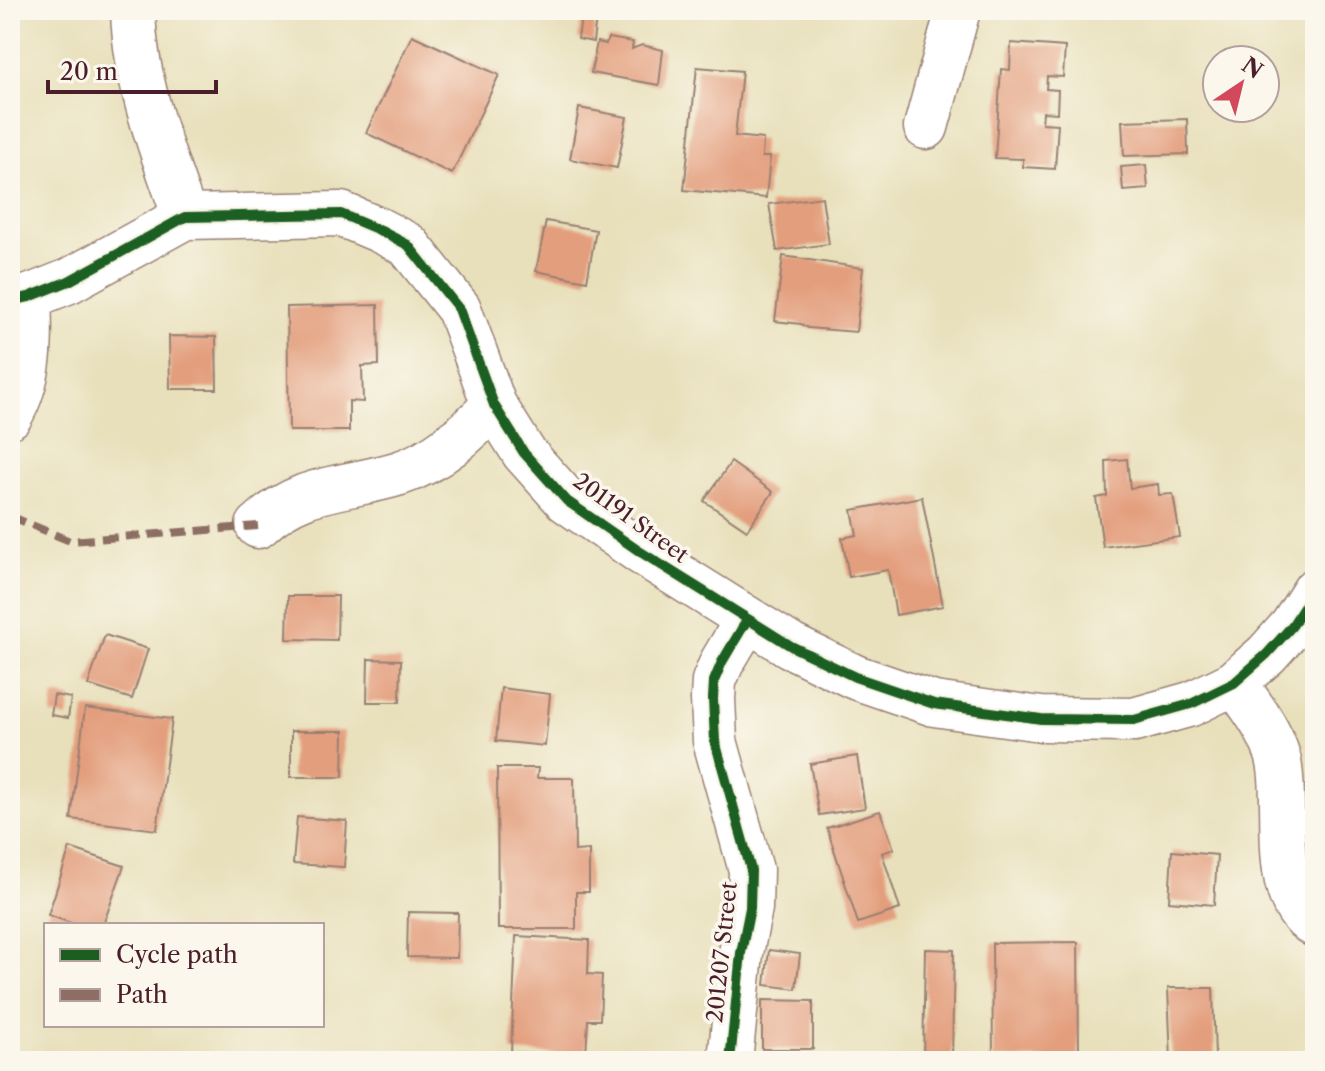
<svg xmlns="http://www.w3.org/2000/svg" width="1325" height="1071" viewBox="0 0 1325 1071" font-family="'Libre Caslon Text',serif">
  <rect width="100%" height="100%" fill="#fbf7ec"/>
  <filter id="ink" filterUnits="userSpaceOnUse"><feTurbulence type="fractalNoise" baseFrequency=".0125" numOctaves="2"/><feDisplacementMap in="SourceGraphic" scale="16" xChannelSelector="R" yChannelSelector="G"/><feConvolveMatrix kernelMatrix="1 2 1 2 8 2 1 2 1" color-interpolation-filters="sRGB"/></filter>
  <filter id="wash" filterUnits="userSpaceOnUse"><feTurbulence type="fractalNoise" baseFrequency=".006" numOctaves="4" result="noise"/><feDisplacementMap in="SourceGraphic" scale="32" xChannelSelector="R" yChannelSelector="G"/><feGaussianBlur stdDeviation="1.8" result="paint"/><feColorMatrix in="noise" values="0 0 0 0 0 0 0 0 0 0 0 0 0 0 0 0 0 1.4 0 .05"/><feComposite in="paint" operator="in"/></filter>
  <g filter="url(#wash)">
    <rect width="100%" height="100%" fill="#e8e0bb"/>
    <g id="blocks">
      <g fill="#e39e7d">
        <path d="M582,10H597L593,42L578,39Z"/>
        <path d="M1202,10H1231L1229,17Z"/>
        <path d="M412,35L499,75L452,174L366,133Z"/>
        <path d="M608,38L633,42L632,49L642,45L663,50L659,85L591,73L597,42L606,44Z"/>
        <path d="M1011,43L1065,47L1063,77L1047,76L1046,89L1058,90L1057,113L1043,112L1042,123L1058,124L1055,169L1023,167V159L995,158L1001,69L1010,70Z"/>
        <path d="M697,67L742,71L735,136L763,139L762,157H770L766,198L684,190Z"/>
        <path d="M579,108L627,117L617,168L570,159Z"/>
        <path d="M1187,119L1188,154L1124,156L1122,121Z"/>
        <path d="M1146,165L1148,189L1123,191L1121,167Z"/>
        <path d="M822,197L829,244L777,251L769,204Z"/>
        <path d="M546,221L596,230L587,281L536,271Z"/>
        <path d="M783,256L863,268L856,332L808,328L801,324L775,321Z"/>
        <path d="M378,305L379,365L362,366L363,402L349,401V431H289L287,307Z"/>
        <path d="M169,336L216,337L217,389H170Z"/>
        <path d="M1127,459L1130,488L1158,484L1159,495L1173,494L1180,537L1103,547L1096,498L1107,496L1106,461Z"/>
        <path d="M731,462L773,492L747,530L704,501Z"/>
        <path d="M922,497L943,606L896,615L888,570L849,577L842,538L857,535L852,510Z"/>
        <path d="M288,596H338L337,640L287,639Z"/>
        <path d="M105,635L148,649L132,699L88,685Z"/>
        <path d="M368,659L401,660L400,702H367Z"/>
        <path d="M501,688L550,694L545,746L496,741Z"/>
        <path d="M54,695L71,698L68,718L51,715Z"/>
        <path d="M85,708L172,719L157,830L71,819Z"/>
        <path d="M291,731H344L343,777H291Z"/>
        <path d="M857,756L865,808L819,815L810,764Z"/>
        <path d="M497,768H538L537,778H574L575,851L589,850V892H576V929H498Z"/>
        <path d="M880,811L894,849L882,853L900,909L858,923L827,828Z"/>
        <path d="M297,817L347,821L344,867L293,864Z"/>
        <path d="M70,848L124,866L103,925H76L48,915Z"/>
        <path d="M1172,851L1217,855L1214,905L1169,901Z"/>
        <path d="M408,912L458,913L457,958L407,957Z"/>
        <path d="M516,936L589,940L588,974L602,975L600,1020H588L586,1056L511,1052Z"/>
        <path d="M1078,942L1079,1059H993L992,943Z"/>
        <path d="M925,949L954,950L952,1061H923Z"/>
        <path d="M769,950L800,954L796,989L765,985Z"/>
        <path d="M1168,988H1213L1215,1060L1171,1061Z"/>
        <path d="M762,1000L813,1001V1049H762Z"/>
      </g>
    </g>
  </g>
  <g filter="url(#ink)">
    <use href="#blocks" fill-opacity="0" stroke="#998073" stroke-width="2"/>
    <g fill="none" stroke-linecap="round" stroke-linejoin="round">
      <g stroke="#998073" stroke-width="47">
        <g id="minor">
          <path d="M133,10C135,83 161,149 185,217"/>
          <path d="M926,127L958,10"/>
          <path d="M10,301L29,297L69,281L185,217L341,214L379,230L408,245L459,309L494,405L524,453L567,501L639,551L791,646L855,677L934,704L1041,719L1134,720L1191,704L1234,683L1267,654L1292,626L1315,590"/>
          <path d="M10,416C32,378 31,340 29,297"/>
          <path d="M258,526C302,484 345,490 400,473C437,461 468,433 494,405"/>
          <path d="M1234,683C1250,703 1267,726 1276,751C1292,793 1265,898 1315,925"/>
          <path d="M730,1061L741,953L750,908L751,870L715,741L713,699L714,681L722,662L747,620"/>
        </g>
      </g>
      <use href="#minor" stroke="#fff" stroke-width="44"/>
      <path stroke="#8d6e63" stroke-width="8" stroke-dasharray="16 8" stroke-linecap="butt" d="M10,516L70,541L258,526"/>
      <g stroke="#fbf7ec" stroke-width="15">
        <g id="cycleway">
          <path d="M10,301L29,297L69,281L185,217L341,214L379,230L408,245L459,309L494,405L524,453L567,501L639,551L791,646L855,677L934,704L1041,719L1134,720L1191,704L1234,683L1267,654L1292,626L1315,590"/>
          <path d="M730,1061L741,953L750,908L751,870L715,741L713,699L714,681L722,662L747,620"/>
        </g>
      </g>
      <use href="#cycleway" stroke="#1b5e20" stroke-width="10"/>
    </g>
  </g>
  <g text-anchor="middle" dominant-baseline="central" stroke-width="7" stroke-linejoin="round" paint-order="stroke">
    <g font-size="22" fill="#4a1f2b" stroke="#fbf7ec">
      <text transform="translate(631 518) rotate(36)">201191 Street</text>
      <text transform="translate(722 952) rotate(-84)">201207 Street</text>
    </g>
  </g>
  <rect width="1325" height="1071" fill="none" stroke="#fbf7ec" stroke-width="40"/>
  <rect x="44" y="923" width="280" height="104" fill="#fbf7ec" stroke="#b4a19f" stroke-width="2"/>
  <rect x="60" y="949" width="40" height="12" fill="#1b5e20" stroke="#b4a19f" stroke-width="2"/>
  <text x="116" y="963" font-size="24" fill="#4a1f2b">Cycle path</text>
  <rect x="60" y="989" width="40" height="12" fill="#8d6e63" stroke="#b4a19f" stroke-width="2"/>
  <text x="116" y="1003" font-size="24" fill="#4a1f2b">Path</text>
  <g transform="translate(1241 84) rotate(35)"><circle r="38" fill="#fbf7ec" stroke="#b4a19f" stroke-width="2"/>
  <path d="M0-6L14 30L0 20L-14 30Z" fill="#d1495b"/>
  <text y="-12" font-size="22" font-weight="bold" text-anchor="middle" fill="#4a1f2b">N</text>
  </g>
  <path d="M48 80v12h168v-12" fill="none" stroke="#4a1f2b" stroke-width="4"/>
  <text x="60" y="80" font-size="24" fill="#4a1f2b" stroke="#fbf7ec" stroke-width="6" paint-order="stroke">20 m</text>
</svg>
